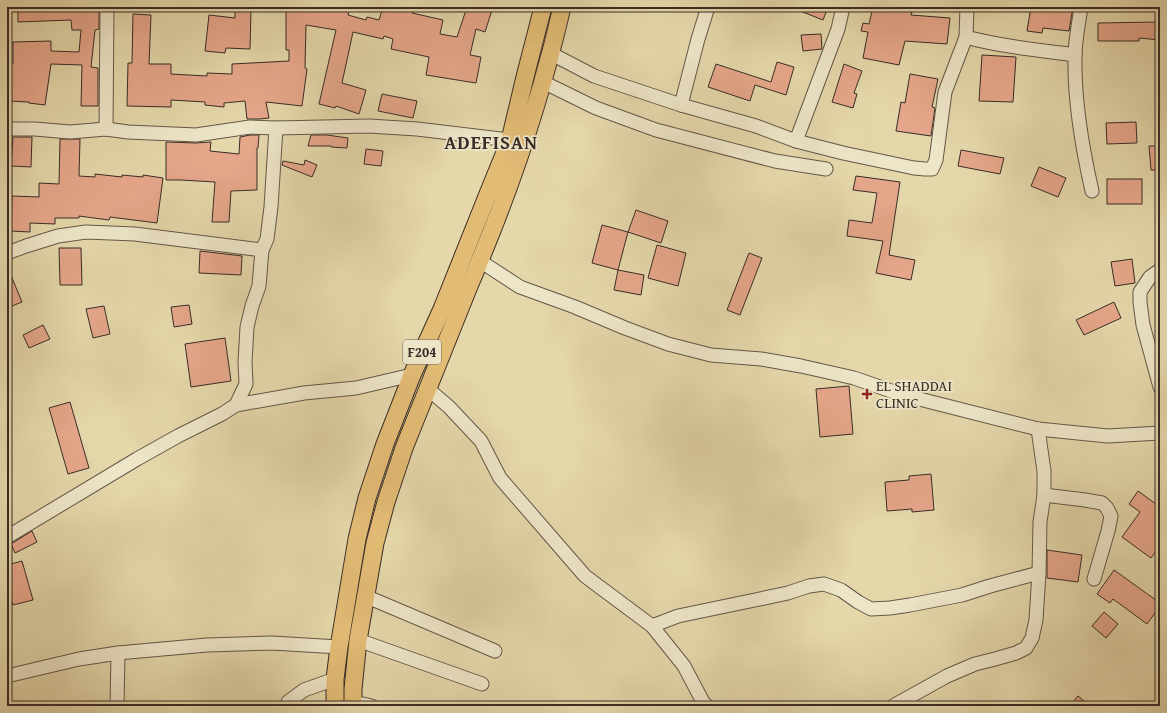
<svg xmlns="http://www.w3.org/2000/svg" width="1167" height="713" viewBox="0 0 1167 713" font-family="'Gentium Book Plus',serif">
  <rect width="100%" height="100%" fill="#e4d7aa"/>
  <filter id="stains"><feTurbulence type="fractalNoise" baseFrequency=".005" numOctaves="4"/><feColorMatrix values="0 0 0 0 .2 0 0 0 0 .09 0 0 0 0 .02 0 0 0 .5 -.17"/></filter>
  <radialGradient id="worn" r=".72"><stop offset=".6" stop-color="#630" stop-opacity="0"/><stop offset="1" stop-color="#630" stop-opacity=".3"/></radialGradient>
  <g fill="#e5a68a" stroke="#392c27">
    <path d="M18,7H60V10H99V29L95,30L91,67L98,68V106H81L82,65L51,64L45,105L29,103V102L7,101V63H13V42L51,41V51L79,52L81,30H72L71,20L18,22Z"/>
    <path d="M286,7H324L339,9V7H350L348,15L366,20L367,17L379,20L383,7H414L412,13L443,20L440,34L457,37L467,7H493L485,32L476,29L470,55L481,57L476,83L426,75L429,57L391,49L393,39L384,36L383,39L353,32L342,83L366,90L359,114L336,106L335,108L319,104L336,30L306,25L305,68L307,69L302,106L266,102L269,118L260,119H247L245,101L224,103V107L205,105V102L171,100V107L127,106L128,63H132L133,14L151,15L149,64H171V74L207,76V73L232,74V64L289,61V50H286Z"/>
    <path d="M790,7H828L823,20Z"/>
    <path d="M873,7H884L912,12L911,15L950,18L947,44L905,41L899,65L863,58L868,32L861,31L863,23L869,24Z"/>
    <path d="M1031,7H1073L1069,31L1043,28L1042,33L1027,31Z"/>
    <path d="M235,10H251L250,49L226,48L225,53L205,51L209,15L235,18Z"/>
    <path d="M1160,22V40L1139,38V41H1098V23Z"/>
    <path d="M821,34L822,49L803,51L801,35Z"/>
    <path d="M982,55L1016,57L1013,102L979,101Z"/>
    <path d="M777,62L794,67L786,95L755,85L750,101L708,87L716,64L771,82Z"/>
    <path d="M844,64L862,71L854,93L857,94L853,108L832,102Z"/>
    <path d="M910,74L938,79L932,107L935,108L931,136L896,131L901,102L905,103Z"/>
    <path d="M382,94L417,101L413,118L378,111Z"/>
    <path d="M1136,122L1137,143L1107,144L1106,123Z"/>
    <path d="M250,135H259L258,148H257V190L231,191L229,222H212L215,182L181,180H166V142L196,143L211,142L210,151L239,154L240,137Z"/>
    <path d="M311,135H327L348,138L347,148L331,147V146H308Z"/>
    <path d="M13,137H32L31,167L11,166Z"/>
    <path d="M60,139H80L79,176L95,177V174L122,177V175L143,177V175L163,178L157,223L110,217L109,220L79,216V218H55V224L30,223V232L11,231L12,196L39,197V183L59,184Z"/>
    <path d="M1149,146H1160V170H1151Z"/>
    <path d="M366,149L383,151L381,166L364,164Z"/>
    <path d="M961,150L1004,158L1000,174L958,166Z"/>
    <path d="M305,160L317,165L312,177L282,165L283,161L304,165Z"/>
    <path d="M1039,167L1066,178L1058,197L1031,186Z"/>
    <path d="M856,176L900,182L889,255L915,260L911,280L876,273L883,241L847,236L849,220L872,223L877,193L853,190Z"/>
    <rect x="1107" y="179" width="35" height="25"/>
    <path d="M636,210L668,221L661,243L628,232Z"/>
    <path d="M602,225L628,232L618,270L592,263Z"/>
    <path d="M657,245L686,253L678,286L648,278Z"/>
    <path d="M59,248H81L82,285H60Z"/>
    <path d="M200,251L242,256L241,275L199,273Z"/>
    <path d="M749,253L762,258L740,315L727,310Z"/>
    <path d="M1132,259L1135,283L1115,286L1111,262Z"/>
    <path d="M7,266L22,302L7,308Z"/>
    <path d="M618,270L644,275L641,295L614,290Z"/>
    <path d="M1114,302L1121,318L1084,335L1076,320Z"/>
    <path d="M189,305L192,324L174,327L171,307Z"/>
    <path d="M104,306L110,334L93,338L86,309Z"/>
    <path d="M43,325L50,339L29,348L23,335Z"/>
    <path d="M225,338L231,381L191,387L185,344Z"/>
    <path d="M849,386L853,434L820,437L816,389Z"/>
    <path d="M70,402L89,468L68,474L49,408Z"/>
    <path d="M931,474L934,510L912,512V509L887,511L885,482L909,480V476Z"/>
    <path d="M1138,491L1160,507V526L1156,532L1160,535V546L1151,558L1122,537L1140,512L1129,504Z"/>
    <path d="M32,531L37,542L15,553L11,544Z"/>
    <path d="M1047,550L1082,555L1078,582L1047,578Z"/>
    <path d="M22,561L33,600L13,605L7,585V565Z"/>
    <path d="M1114,570L1160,603V606L1147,624L1113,599L1110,603L1097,594Z"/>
    <path d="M1104,612L1118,624L1106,638L1092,626Z"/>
    <path d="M1078,696L1090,706H1070Z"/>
  </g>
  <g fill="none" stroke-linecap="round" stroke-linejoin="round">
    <g stroke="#645748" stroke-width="15">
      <g id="minor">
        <path d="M1081,7C1079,22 1075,41 1075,56C1074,102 1082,147 1092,191"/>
        <path d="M966,37C1002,47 1039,50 1075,55"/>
        <path d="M550,53L594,76L681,105L756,126L796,141L843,153L914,168L925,169H932L936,160L945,92L966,37L967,7"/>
        <path d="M543,82L596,108L656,130L775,161L826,169"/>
        <path d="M681,105L698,39L708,7"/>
        <path d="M7,129H35L70,132L106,129L128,132L196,135L250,127L276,128L369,126L417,129L510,140"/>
        <path d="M106,129L107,7"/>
        <path d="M796,141L838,29L843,7"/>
        <path d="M7,253L26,246L58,236L86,232L135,234L262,250"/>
        <path d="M480,261L520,287L575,307L625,328L668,344L711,355L761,359L801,366L854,378L897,393L931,402L1038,429L1108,436L1160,433"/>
        <path d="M1160,270L1150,277L1140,292V302L1143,325L1160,387"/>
        <path d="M428,389L449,407L481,441L500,478L585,576L652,626L684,666L703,702L707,706"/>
        <path d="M236,405L246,384L245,362L247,327L252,306L259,286L262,250L267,239L271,207L276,128"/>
        <path d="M1044,495L1085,500L1102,503L1107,508L1111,516L1108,531L1094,579"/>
        <path d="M7,537L137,459L178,436L222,414L236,405L304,393L356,388L412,375"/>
        <path d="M365,596L495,651"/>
        <path d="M652,626L678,616L755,600L788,593L809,586L824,584L841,590L858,602L871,609L890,608L910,605L962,595L990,586L1039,573"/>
        <path d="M358,640L482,684"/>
        <path d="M7,676L79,659L118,653L207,645L272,643L339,647"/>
        <path d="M353,702L372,706"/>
        <path d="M117,706L118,653"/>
        <path d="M287,706L288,702L304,690L335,679"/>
        <path d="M893,706L947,676L975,664L995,659L1016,653L1026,648L1032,638L1036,620L1039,573L1040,522L1044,495V471L1038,429"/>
      </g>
    </g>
    <g stroke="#392c27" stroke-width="19">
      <g id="major">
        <path d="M335,706V679L339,647L357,539L367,498L385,444L412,375L442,309L488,194L510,140L525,77L543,7"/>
        <path d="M353,706V689L358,640L375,543L386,502L404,448L469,286C508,196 540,103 562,7"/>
      </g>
    </g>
    <use href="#minor" stroke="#ede5c8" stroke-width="13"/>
    <use href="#major" stroke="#e2bc75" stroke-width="17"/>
  </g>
  <path fill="#8f2418" stroke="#ede5c8" stroke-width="1.5" d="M865 388h4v4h4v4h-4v4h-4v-4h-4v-4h4z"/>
  <g text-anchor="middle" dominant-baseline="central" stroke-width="3.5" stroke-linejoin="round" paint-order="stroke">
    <rect fill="#ede5c8" stroke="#6f6457" stroke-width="1" x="403" y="340" width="38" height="24" rx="3"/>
    <g font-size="14" font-weight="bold" fill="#392c27">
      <text x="422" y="352">F204</text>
    </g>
    <g font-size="15" fill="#392c27" stroke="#ede5c8" text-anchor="start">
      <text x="876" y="385">EL SHADDAI<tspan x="876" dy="17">CLINIC</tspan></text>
    </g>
    <g font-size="19" font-weight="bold" letter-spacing="1" fill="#392c27" stroke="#ede5c8">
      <text x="491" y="142">ADEFISAN</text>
    </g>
  </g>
  <rect width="1167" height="713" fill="none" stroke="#e4d7aa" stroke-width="24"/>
  <rect x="8" y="8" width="1151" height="697" fill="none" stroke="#392c27" stroke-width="2"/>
  <rect x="12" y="12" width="1143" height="689" fill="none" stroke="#392c27"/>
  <rect width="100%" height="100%" filter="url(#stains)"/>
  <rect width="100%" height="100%" fill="url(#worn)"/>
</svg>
